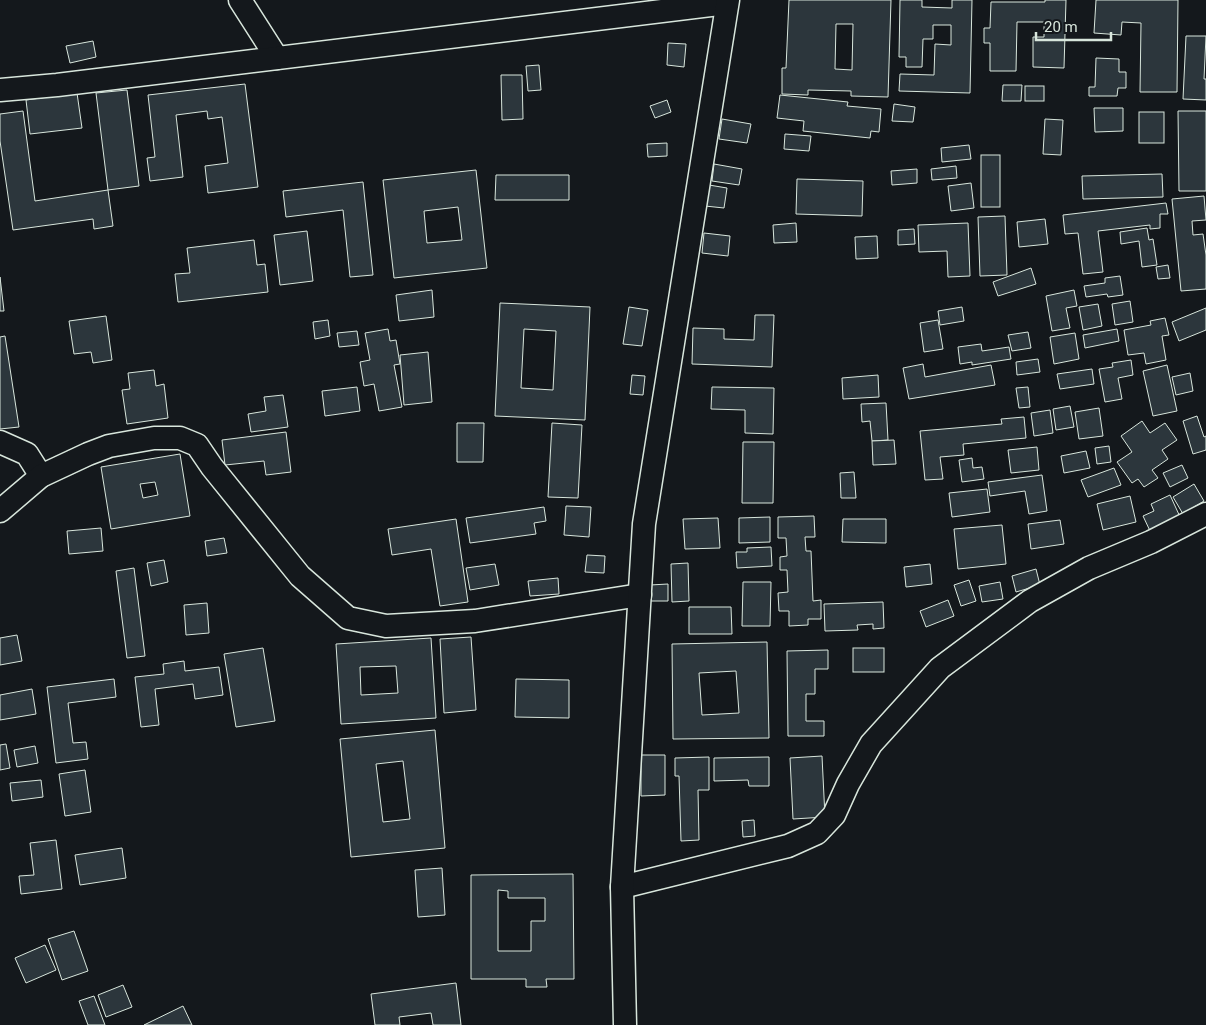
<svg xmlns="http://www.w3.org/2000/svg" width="1206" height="1025" viewBox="0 0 1206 1025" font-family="Roboto,sans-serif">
  <rect width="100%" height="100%" fill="#14181c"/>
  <g fill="#2c363c" stroke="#d8e6dc" fill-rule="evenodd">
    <path d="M789,0H891L888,97L851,96V91L808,90V95L782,94V68H786ZM836,24H853L852,70L835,69Z"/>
    <path d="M900,0H922V7L952,8V0H972L970,93L899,91L900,74L934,75L935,44L951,45V25H933V39H923L922,67H906V57H899Z"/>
    <path d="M1045,0H1066L1064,68L1033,67V37H1044V22H1017L1016,71H990V43H984V28H990L991,2H1045Z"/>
    <path d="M1096,0H1178L1177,92H1140L1141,23L1122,22L1121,35L1094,33Z"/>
    <path d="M1186,36H1206L1204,79H1206V100L1183,99Z"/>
    <path d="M93,41L96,57L70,63L66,46Z"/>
    <path d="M668,43L686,44L684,67L667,65Z"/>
    <path d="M1096,58L1119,59V72H1126V88H1118L1117,96H1089V87H1095Z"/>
    <path d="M539,65L541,90L528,91L526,66Z"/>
    <path d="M501,75H522L523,119L502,120Z"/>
    <path d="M245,84L258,187L208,193L205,166L228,163L222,117L208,119L207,111L176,115L183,177L150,181L147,158L155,157L148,95Z"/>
    <path d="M1003,85H1022L1021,101H1002Z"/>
    <rect x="1025" y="86" width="19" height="15"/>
    <path d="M127,90L139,186L108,190L96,93Z"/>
    <path d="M77,93L82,128L30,134L26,100Z"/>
    <path d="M780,95L848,102L847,106L881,109L879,132L871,131L870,138L803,131L804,121L777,118Z"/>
    <path d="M667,100L671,112L655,118L650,106Z"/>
    <path d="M894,104L915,107L913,122L892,121Z"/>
    <path d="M1094,108H1123V131L1095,132Z"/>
    <path d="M23,111L35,201L108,190L113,226L94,229L93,219L13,230L0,141V114Z"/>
    <path d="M1178,111H1206V191H1179Z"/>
    <rect x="1139" y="112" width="25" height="31"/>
    <path d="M722,119L751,124L747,143L719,139Z"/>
    <path d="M1045,119L1063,120L1061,155L1043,154Z"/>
    <path d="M785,134L811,136L809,151L784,149Z"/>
    <path d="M667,143V156L648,157L647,144Z"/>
    <path d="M969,145L971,159L942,162L941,148Z"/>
    <rect x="981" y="155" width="19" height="52"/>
    <path d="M714,164L742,169L739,185L712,181Z"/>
    <path d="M956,166L957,178L932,180L931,169Z"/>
    <path d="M917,169V183L892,185L891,171Z"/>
    <path d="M476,170L487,268L394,278L383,180ZM458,207L462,240L427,243L424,211Z"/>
    <path d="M1162,174L1163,197L1083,199L1082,176Z"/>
    <path d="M496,175H569V200H495Z"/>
    <path d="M797,179L863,181L862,216L796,214Z"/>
    <path d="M363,182L373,275L350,277L343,210L286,217L283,191Z"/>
    <path d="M971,183L974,208L951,211L948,186Z"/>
    <path d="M709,185L727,188L724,208L705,206Z"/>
    <path d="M1204,196L1206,220L1192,221L1193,235L1203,234L1206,255V289L1181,291L1172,199Z"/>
    <path d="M1166,203L1168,214H1160V228L1150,229V225L1098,231L1103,272L1083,274L1078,233L1065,234L1063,215Z"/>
    <path d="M1005,216L1007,275L980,276L978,217Z"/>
    <path d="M1045,219L1048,244L1019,247L1017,222Z"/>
    <path d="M796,223L797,242L774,243L773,225Z"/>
    <path d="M968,223L970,276L948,277L947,251L919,252L918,225Z"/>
    <path d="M1147,228L1149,240L1153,239L1157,265L1142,267L1139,241L1121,244L1120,232Z"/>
    <path d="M914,229L915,244L898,245V230Z"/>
    <path d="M307,231L313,281L280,285L274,235Z"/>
    <path d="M704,233L730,236L728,256L702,253Z"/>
    <path d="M877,236L878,258L856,259L855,237Z"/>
    <path d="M254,240L257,265L265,264L268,292L178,302L175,274L190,273L187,248Z"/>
    <path d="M1168,265L1170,278L1158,279L1156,267Z"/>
    <path d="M1031,268L1036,284L998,296L993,282Z"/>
    <path d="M1120,276L1123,295L1108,297L1107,294L1086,297L1084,286L1105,283V278Z"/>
    <path d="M0,277L4,311H0Z"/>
    <path d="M432,290L434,317L399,321L396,295Z"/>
    <path d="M1074,290L1077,306L1066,308L1070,328L1052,331L1046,296Z"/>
    <path d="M1130,301L1133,322L1115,325L1112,304Z"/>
    <path d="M500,303L590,307L585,420L495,416ZM524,329L556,331L553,390L521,388Z"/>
    <path d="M1098,304L1102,326L1083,330L1079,307Z"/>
    <path d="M629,307L648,310L642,346L623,344Z"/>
    <path d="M962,307L964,321L940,325L938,311Z"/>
    <path d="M1206,308V330L1179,341L1172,322Z"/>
    <path d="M755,315H774L772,367L692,364L693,328L724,329V339L754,340Z"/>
    <path d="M106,316L112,360L93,363L91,352L74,354L69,321Z"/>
    <path d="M1165,318L1169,335L1162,336L1166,360L1146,364L1144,353L1128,355L1124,330L1151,325L1150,321Z"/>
    <path d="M328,320L330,336L315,339L313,322Z"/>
    <path d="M938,320L943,349L924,352L920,323Z"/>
    <path d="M388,329L390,341L396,340L400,364L394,365L402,407L379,411L374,384L364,386L360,362L370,360L365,333Z"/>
    <path d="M1117,329L1119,341L1085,348L1083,335Z"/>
    <path d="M357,331L359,345L339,347L337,333Z"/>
    <path d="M1028,332L1031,348L1012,351L1008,335Z"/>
    <path d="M1075,333L1079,359L1054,364L1050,337Z"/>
    <path d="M5,336L19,427L0,429V337Z"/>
    <path d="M981,344L982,351L1009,347L1011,359L972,365V362L960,364L958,347Z"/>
    <path d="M428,352L432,402L404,405L400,355Z"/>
    <path d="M1038,359L1040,372L1017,375L1016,362Z"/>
    <path d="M1131,360L1133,375L1118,378L1122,399L1105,402L1099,369L1113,367L1112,363Z"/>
    <path d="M923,364L925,377L991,365L995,385L909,399L903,368Z"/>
    <path d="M1167,365L1177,411L1153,416L1143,371Z"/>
    <path d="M1092,369L1094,384L1060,389L1057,374Z"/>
    <path d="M154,370L156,386L164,384L168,418L127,424L122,390L130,389L128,373Z"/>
    <path d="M1190,373L1193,391L1176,395L1172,377Z"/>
    <path d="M632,375L645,376L643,395L630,394Z"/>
    <path d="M878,375L879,397L843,399L842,378Z"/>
    <path d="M357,387L360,411L325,416L322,391Z"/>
    <path d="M712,387L774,388L773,434L745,433V410L711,409Z"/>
    <path d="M1028,387L1030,407L1019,408L1016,388Z"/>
    <path d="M283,395L288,427L251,432L248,414L266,411L264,397Z"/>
    <path d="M886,403L888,440L872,441L870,421L862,422L861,404Z"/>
    <path d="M1070,406L1074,427L1056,430L1053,409Z"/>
    <path d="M1099,408L1103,436L1079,439L1075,412Z"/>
    <path d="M1050,410L1053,433L1034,436L1031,413Z"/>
    <path d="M1197,416L1204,437L1206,436V450L1193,454L1183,421Z"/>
    <path d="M1024,417L1026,438L963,444L964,455L940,457L943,479L925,480L920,431L1002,424L1001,419Z"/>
    <path d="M1142,421L1150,433L1165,423L1177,440L1162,450L1168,459L1152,470L1158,478L1144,487L1138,479L1132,483L1117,462L1132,452L1121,436Z"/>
    <path d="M457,423H484L483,462H457Z"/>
    <path d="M552,423L582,425L578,498L548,497Z"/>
    <path d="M286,432L291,472L266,475L264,461L225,465L222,440Z"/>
    <path d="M894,440L896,464L873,465L872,441Z"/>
    <path d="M743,442H774L773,503H742Z"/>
    <path d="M1109,446L1111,462L1097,464L1095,448Z"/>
    <path d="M1037,447L1039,470L1011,473L1008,450Z"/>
    <path d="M1086,451L1090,468L1064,473L1061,456Z"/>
    <path d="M180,454L190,516L111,529L101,467ZM155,482L158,495L143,498L140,484Z"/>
    <path d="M972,458L973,468L982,467L984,479L962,482L959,460Z"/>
    <path d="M1182,465L1188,478L1170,487L1163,473Z"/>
    <path d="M1114,468L1121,485L1088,497L1081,480Z"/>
    <path d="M854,472L856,498H841L840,473Z"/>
    <path d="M1042,475L1047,511L1029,514L1025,491L990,496L988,482Z"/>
    <path d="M1194,484L1204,501L1183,514L1173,497Z"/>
    <path d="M987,489L990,512L952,517L949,493Z"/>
    <path d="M1170,495L1181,519L1151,533L1143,516L1154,511L1151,504Z"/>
    <path d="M1130,496L1136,522L1103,530L1097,504Z"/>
    <path d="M566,506L591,507L589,537L564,535Z"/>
    <path d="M544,507L546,521L534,523L536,534L470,543L466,518Z"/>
    <path d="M814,516L815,537H805L806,551H811L813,601L821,600V619H808V625L789,626V611H779L778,593L788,592L787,570H780V557L787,556L786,538H778V517Z"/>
    <path d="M770,517V542L739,543V518Z"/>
    <path d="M718,518L720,548L685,549L683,519Z"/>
    <path d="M456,519L468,602L440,606L431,549L392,555L388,529Z"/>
    <path d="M843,519H886V543L842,542Z"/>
    <path d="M1060,520L1064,544L1031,549L1028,524Z"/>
    <path d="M1002,525L1006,564L958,569L954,529Z"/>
    <path d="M101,528L103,551L69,554L67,531Z"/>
    <path d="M224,538L227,553L207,556L205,541Z"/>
    <path d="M771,547L772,566L737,568L736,552H747V548Z"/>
    <path d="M587,555L605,556L604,573L585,572Z"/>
    <path d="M164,560L168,582L151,586L147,563Z"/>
    <path d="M688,563L689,601L672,602L671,564Z"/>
    <path d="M495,564L499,585L470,590L466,568Z"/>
    <path d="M930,564L932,584L906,587L904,567Z"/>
    <path d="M134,568L145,656L127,658L116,571Z"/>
    <path d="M1036,569L1040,585L1016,592L1012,576Z"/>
    <path d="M558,578L559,594L530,596L528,581Z"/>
    <path d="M969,580L976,601L961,606L954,585Z"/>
    <path d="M743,582H771L770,626H742Z"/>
    <path d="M1000,582L1003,599L982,602L979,586Z"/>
    <path d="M668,584V601H650V585Z"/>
    <path d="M948,600L954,616L926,627L920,611Z"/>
    <path d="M883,602L884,628L873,629V624L857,625L858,630L825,631L824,604Z"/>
    <path d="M207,603L209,633L186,635L184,605Z"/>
    <path d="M689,607H731L732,634H689Z"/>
    <path d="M17,635L22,661L0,665V638Z"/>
    <path d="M471,637L476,710L444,713L440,639Z"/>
    <path d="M431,638L436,718L341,724L336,644ZM396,666L398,693L361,695L360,667Z"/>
    <path d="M767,642L769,738L673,739L672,644ZM736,671L739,713L702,715L699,673Z"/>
    <path d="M263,648L275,721L236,727L224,654Z"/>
    <rect x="853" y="648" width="31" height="24"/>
    <path d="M828,650V669H815V694H806V721H824V736H788L787,651Z"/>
    <path d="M184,661L185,671L219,667L223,695L195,699L193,684L155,689L159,725L141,727L135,677L164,674L163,664Z"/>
    <path d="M114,679L116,697L68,703L73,743L86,742L88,759L56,763L47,687Z"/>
    <path d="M516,679L569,680V718L515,717Z"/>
    <path d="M32,689L36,714L0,720V695Z"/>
    <path d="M435,730L445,848L351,857L340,739ZM403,761L410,819L383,822L376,764Z"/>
    <path d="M6,744L10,768L0,770V745Z"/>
    <path d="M35,746L38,763L17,767L14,750Z"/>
    <path d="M641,755H665V795L641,796Z"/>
    <path d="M822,756L825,817L793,819L790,758Z"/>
    <path d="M709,757V790H698L699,840L681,841L679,776H675V758Z"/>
    <path d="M769,757V786H749L748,780L714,781V758Z"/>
    <path d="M85,770L91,812L65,816L59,774Z"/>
    <path d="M41,780L43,797L12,801L10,783Z"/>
    <path d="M754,820L755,836L743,837L742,821Z"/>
    <path d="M56,840L62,889L21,894L19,876L34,875L30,843Z"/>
    <path d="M122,848L126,878L80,885L75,855Z"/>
    <path d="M442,868L445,915L418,917L415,870Z"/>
    <path d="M573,874L574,979H546L547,987H526V979H471V875ZM498,890L508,891V898H545V921H531V951H498Z"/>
    <path d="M74,931L88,971L62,980L48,939Z"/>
    <path d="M45,945L56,970L26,983L15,958Z"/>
    <path d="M456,983L461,1025H433L431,1013L399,1017L400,1025H375L371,994Z"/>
    <path d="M123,985L132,1007L106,1017L98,995Z"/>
    <path d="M94,996L105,1025H88L79,1001Z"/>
    <path d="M183,1006L192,1025H144Z"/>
  </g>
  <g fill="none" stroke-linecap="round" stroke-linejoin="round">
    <g stroke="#d8e6dc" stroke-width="25">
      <g id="street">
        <path d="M240,0L277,58"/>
        <path d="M0,90L57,85L727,3"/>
        <path d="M0,442L27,454L41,476"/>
        <path d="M0,511L41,476L88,454L109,446L154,438H180L197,445L212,467L300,576L348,618L386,626L475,621L640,595"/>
        <path d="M622,887L788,846L817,833L834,815L848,784L871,744L940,668L1030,601L1089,568L1151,542L1206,514"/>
        <path d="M625,1025L622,887L644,524L728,0"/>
      </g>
    </g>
    <use href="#street" stroke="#14181c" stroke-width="22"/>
  </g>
  <path d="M1036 32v8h75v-8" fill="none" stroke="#d8e6dc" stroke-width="2.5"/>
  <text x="1044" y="32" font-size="15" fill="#d8e6dc" stroke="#14181c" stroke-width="4" paint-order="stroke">20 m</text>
</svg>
